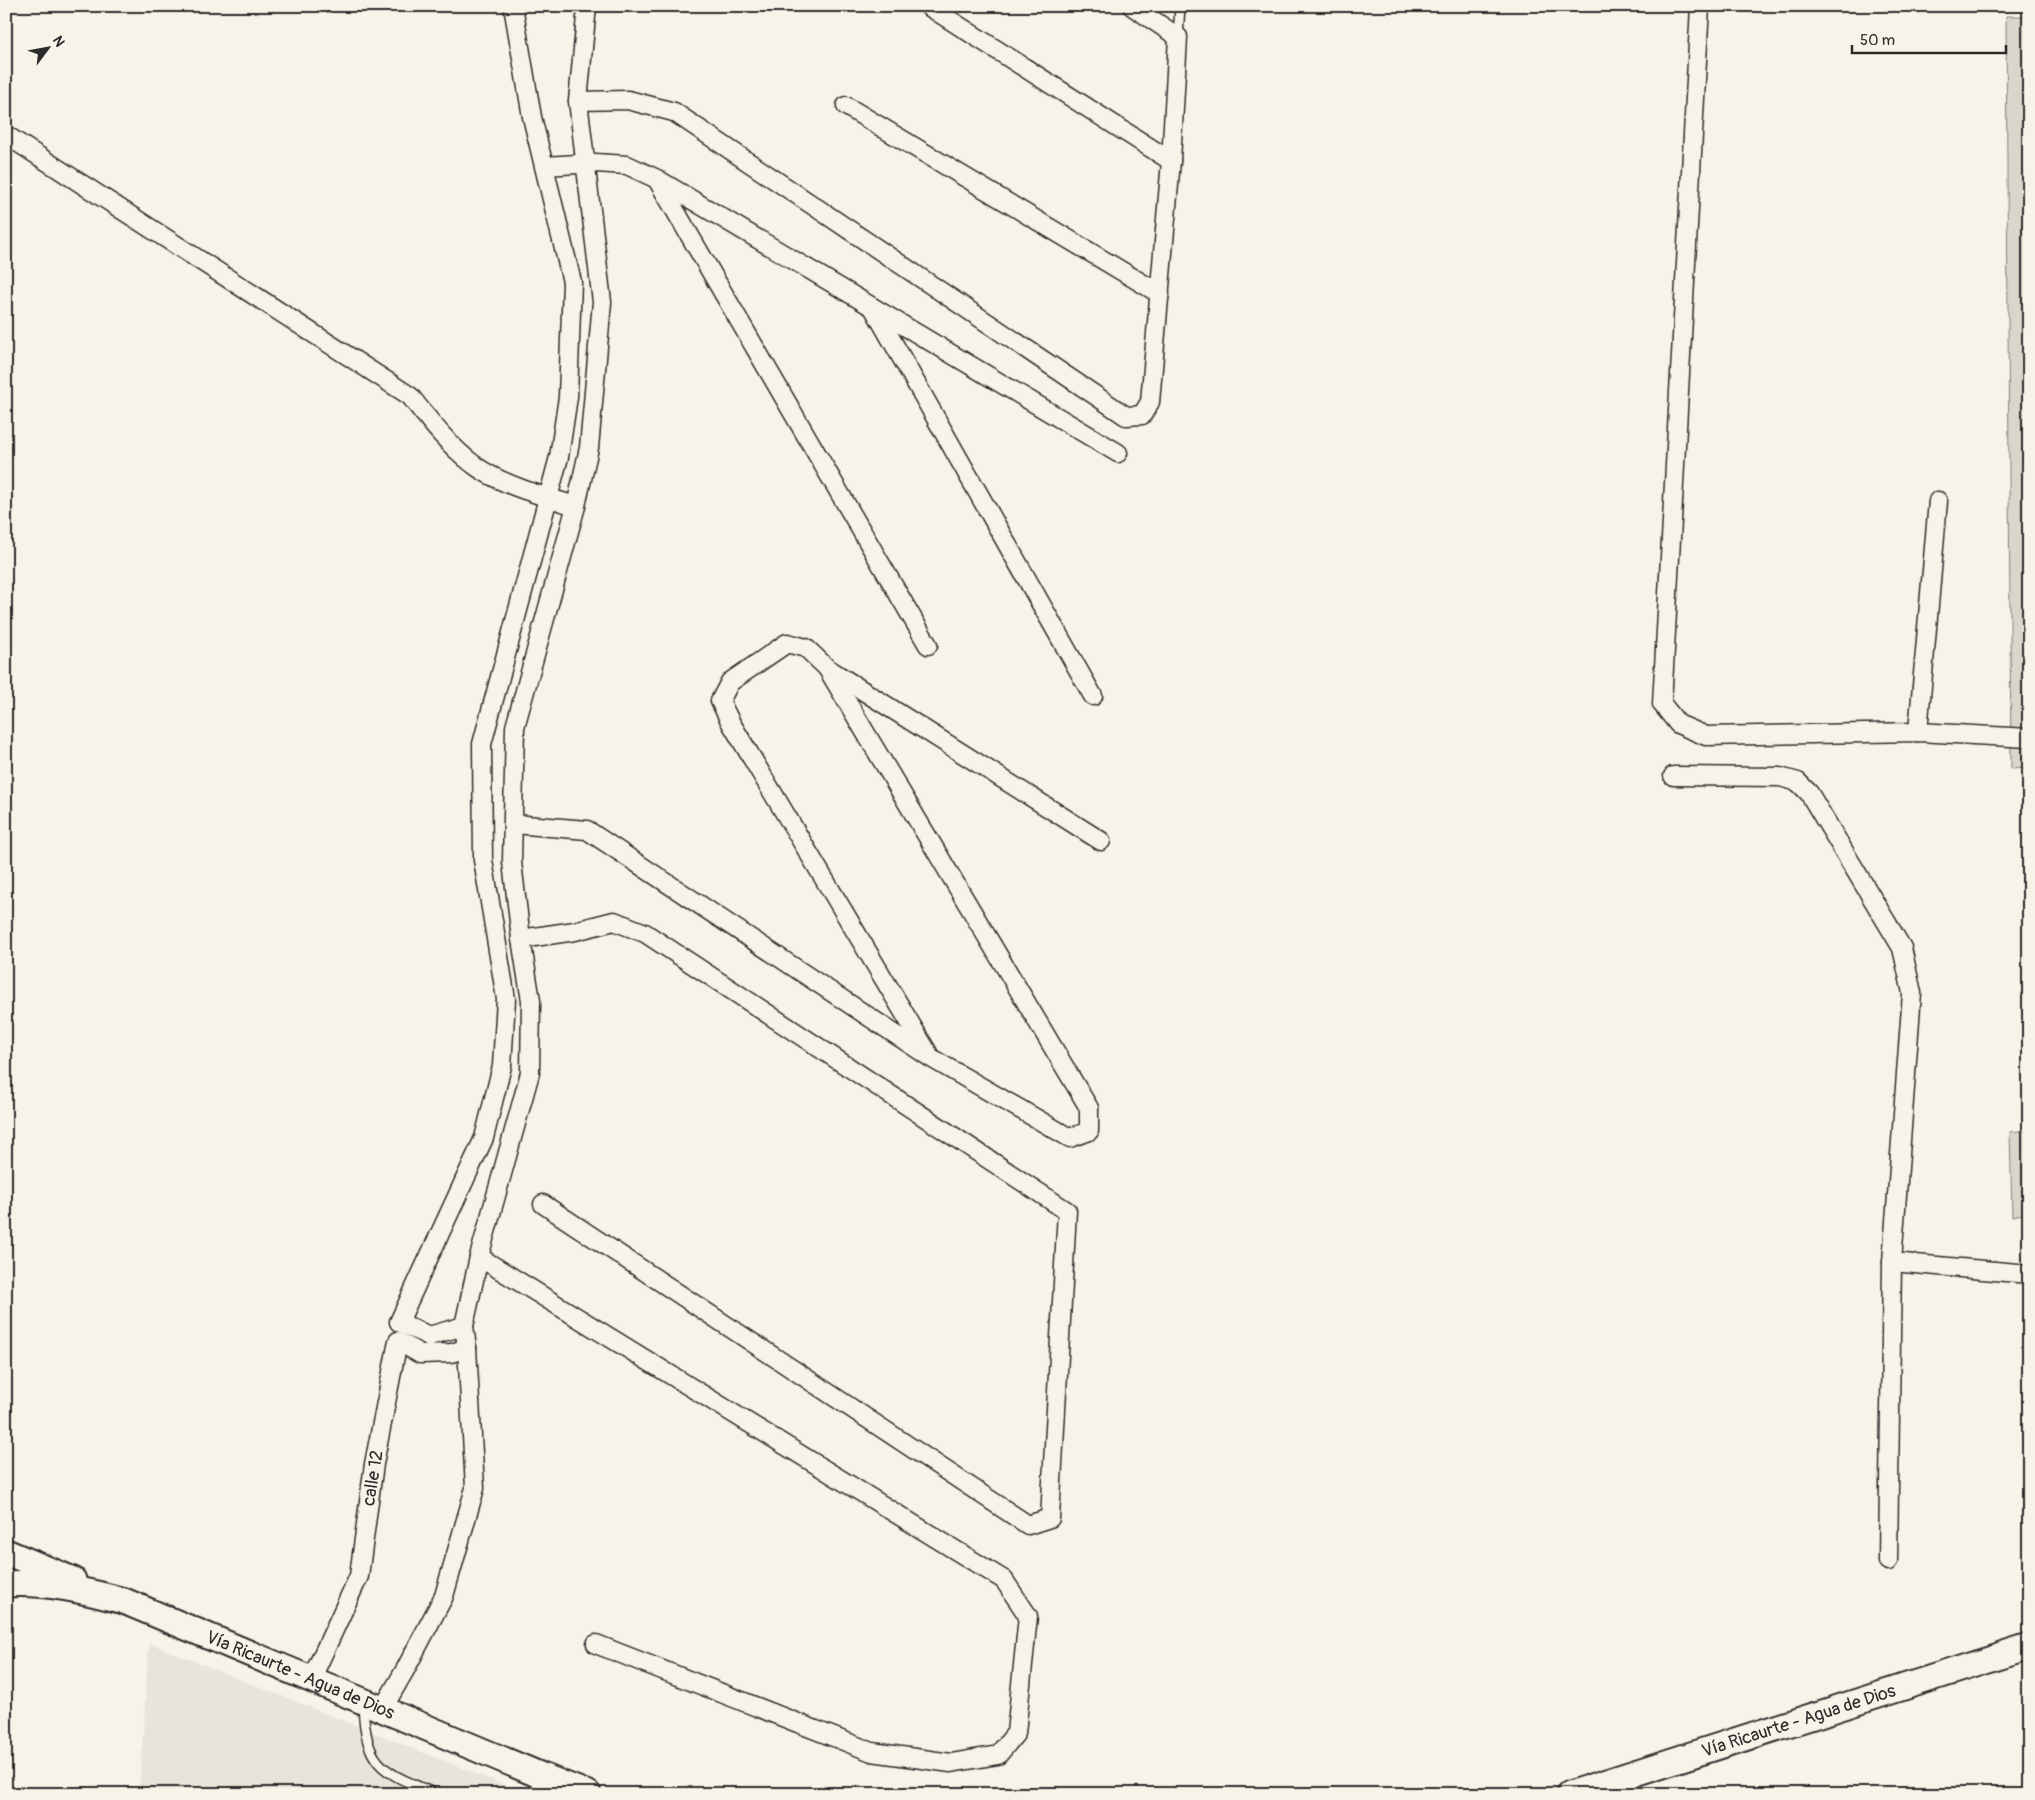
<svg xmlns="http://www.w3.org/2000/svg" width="2035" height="1800" viewBox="0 0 2035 1800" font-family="Pangolin,sans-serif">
  <rect width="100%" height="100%" fill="#f7f3e8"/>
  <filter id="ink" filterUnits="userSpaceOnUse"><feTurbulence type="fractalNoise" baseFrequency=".02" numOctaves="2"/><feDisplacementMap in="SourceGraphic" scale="10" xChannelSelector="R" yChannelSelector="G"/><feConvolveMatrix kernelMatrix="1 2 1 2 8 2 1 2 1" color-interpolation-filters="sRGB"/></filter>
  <g filter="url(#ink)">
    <path fill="#e8e4da" d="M149,1643L527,1794H139Z"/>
    <g fill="#dad6cc" stroke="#82807c">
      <path d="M2006,16H2029V768L2011,769Z"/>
      <path d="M2029,1130V1213L2012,1216L2010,1132Z"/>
    </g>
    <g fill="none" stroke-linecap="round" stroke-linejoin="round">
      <g stroke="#2b2b2b" stroke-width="12">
        <g id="lane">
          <path d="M1178,37L1180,6"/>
          <path d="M363,1705C366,1768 382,1771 436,1794"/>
        </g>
      </g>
      <g stroke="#2b2b2b" stroke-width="21">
        <g id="street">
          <path d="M928,6L1171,161"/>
          <path d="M1700,6L1662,704L1678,724L1706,736L1918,732L2029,738"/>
          <path d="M578,101L628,100L674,112L1126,416L1142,415L1150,402L1171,161L1178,37L1132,6"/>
          <path d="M846,106L1160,294"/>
          <path d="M6,135L410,396C429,420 448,445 473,464C498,484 545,497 576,506"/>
          <path d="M544,166L595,163L627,165L657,179L1118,453"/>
          <path d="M658,181L928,645"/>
          <path d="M874,309L1093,696"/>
          <path d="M1918,732L1938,501"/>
          <path d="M1673,776L1780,777L1798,782L1809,793L1902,948L1912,993L1892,1262L2029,1274"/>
          <path d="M514,824L587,830L931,1058L1070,1138L1089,1131V1108L827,668"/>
          <path d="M521,939L575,931L614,921L645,933L1067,1211L1050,1518L1028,1525L543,1204"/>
          <path d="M928,1053L731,723L720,701L730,682L787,643L806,648L827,668L1101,841"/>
          <path d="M479,1257L1004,1580L1028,1616L1016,1733L998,1755L951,1763L872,1752L596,1644"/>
          <path d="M464,1326L429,1336L399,1322L484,1138L502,1066L506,999L483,860L482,744L559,457L568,397L572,282L532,117L513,6"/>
          <path d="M1888,1561L1892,1262"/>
          <path d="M311,1680L359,1576L374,1464L398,1341L420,1354L451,1353L467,1348"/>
          <path d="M382,1710L405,1670L444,1596L475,1488L467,1348L464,1326L479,1257L530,1073L531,1001L521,939L512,862L515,727L576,506L589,448L602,302L578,101L587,6"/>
        </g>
      </g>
      <g stroke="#2b2b2b" stroke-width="29">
        <g id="secondary">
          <path d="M6,1552L73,1580"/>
          <path id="s1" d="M6,1584C46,1581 86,1591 124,1601L542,1776L588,1794"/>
          <path id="s2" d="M1569,1794L2029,1647"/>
        </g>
      </g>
      <use href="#lane" stroke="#f7f3e8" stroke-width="9"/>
      <use href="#street" stroke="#f7f3e8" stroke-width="18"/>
      <use href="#secondary" stroke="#f7f3e8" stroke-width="25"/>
    </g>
  </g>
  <g text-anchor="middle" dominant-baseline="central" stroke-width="4.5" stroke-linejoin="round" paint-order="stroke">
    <g font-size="18" fill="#2b2b2b" stroke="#f7f3e8">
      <text transform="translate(373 1478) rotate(-81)">calle 12</text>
      <text stroke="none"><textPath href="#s1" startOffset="311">Vía Ricaurte - Agua de Dios</textPath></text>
      <text stroke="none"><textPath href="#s2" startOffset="241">Vía Ricaurte - Agua de Dios</textPath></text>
    </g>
  </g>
  <rect width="2035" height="1800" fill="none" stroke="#f7f3e8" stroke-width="25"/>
  <rect x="12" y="12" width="2010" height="1775" fill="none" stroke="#2b2b2b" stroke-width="2" filter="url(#ink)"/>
  <g transform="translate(48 48) rotate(58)" stroke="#f7f3e8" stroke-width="4" paint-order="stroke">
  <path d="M0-4L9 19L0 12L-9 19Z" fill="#2b2b2b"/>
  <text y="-8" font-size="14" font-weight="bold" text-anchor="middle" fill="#2b2b2b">N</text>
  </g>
  <path d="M1852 45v8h154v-8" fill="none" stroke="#2b2b2b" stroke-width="2.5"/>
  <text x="1860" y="45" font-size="15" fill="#2b2b2b" stroke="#f7f3e8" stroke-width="4" paint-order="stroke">50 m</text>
</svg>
